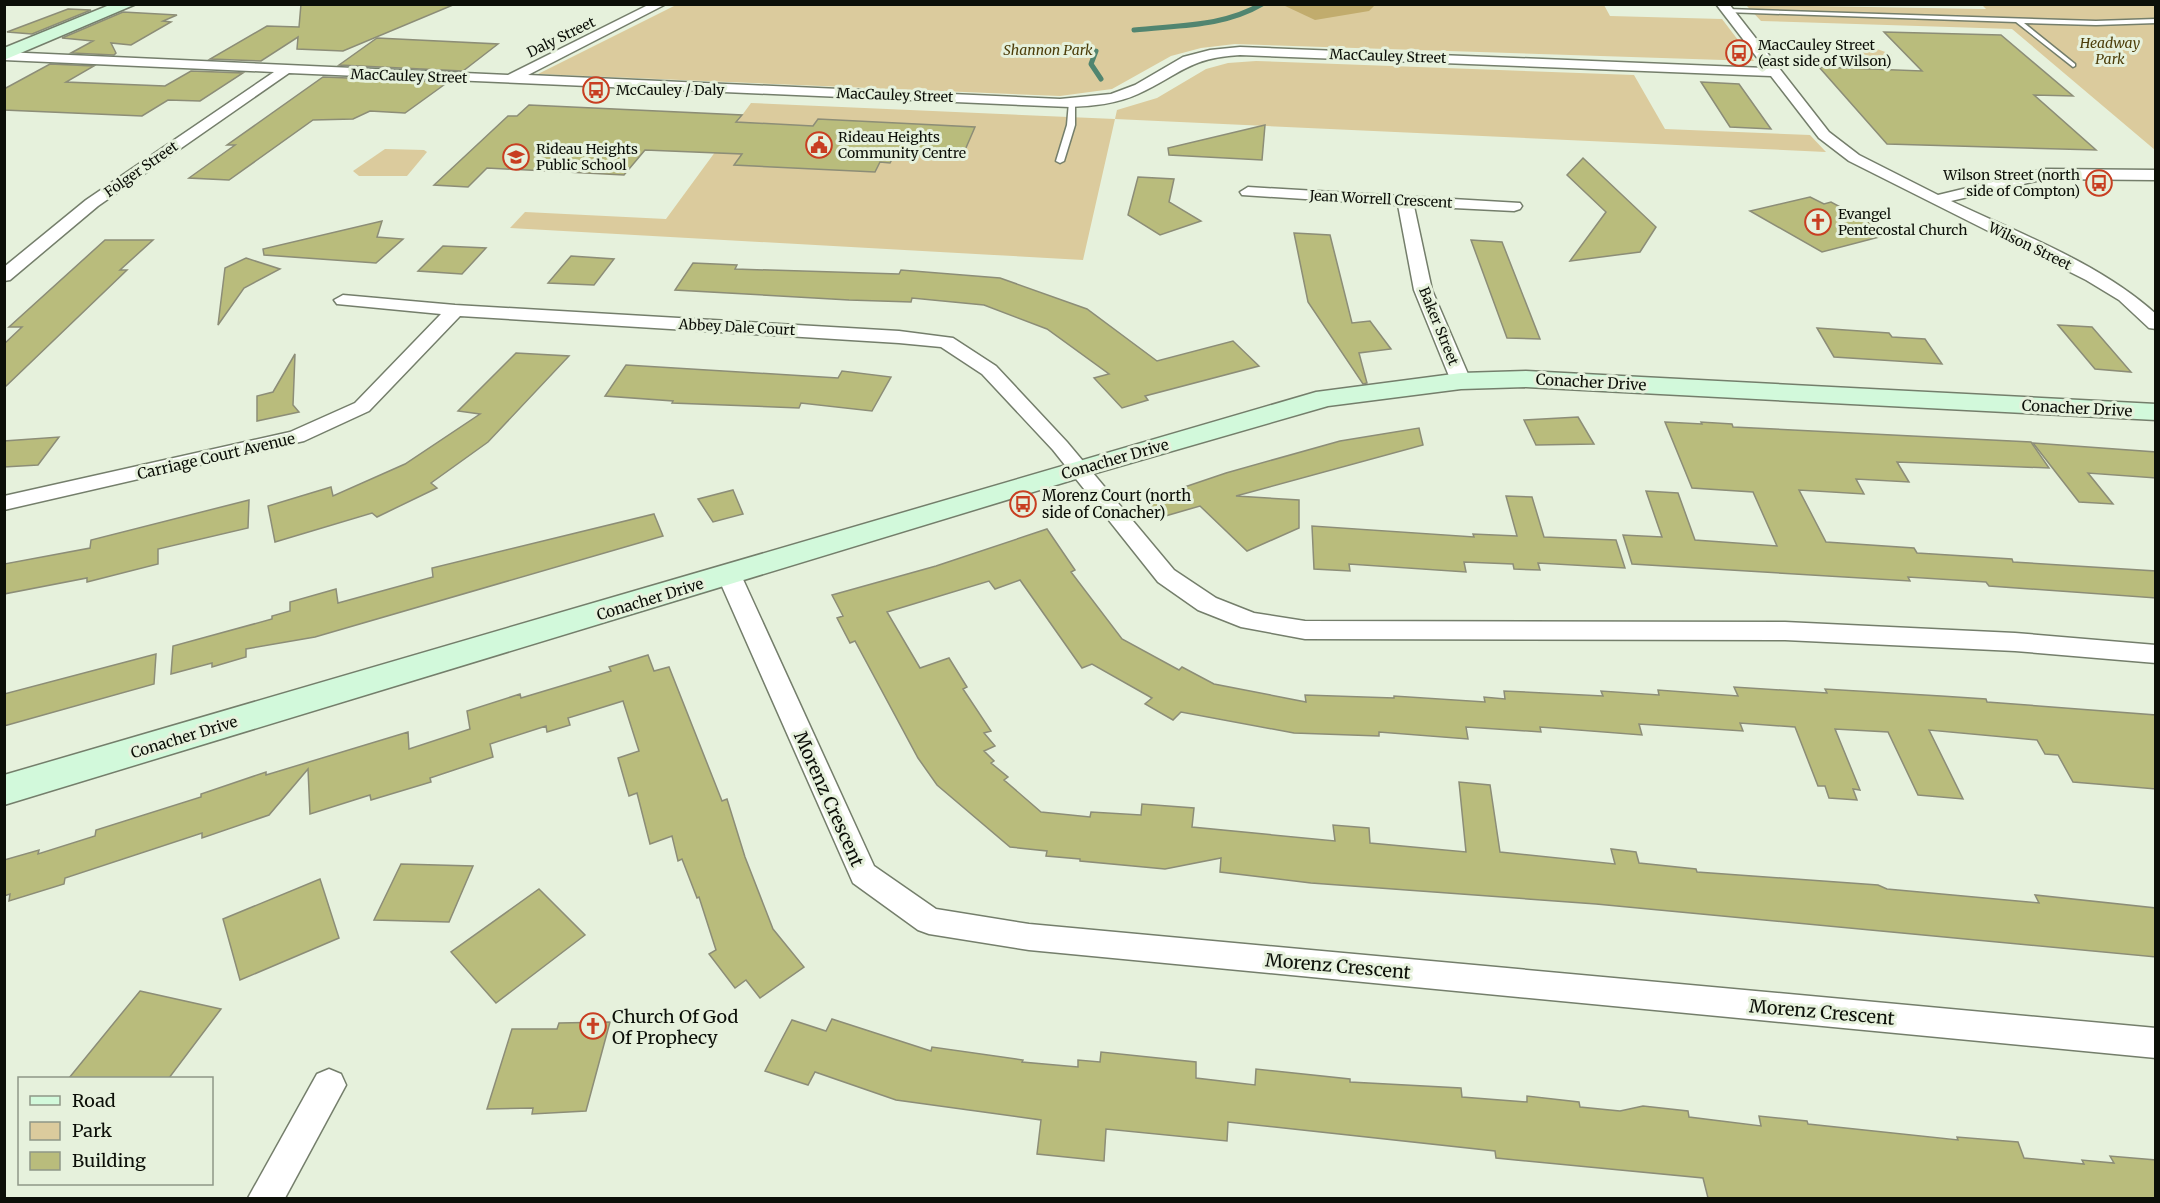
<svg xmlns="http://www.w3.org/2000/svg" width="2160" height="1203" viewBox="0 0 2160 1203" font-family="Merriweather,serif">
  <rect width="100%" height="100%" fill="#e6f1dc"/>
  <g fill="#dbcb9d">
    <path d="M678,4L1604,5L1610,16L1722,19L1754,61L1235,44L1201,48L1171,56L1112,89L1060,96L538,74Z"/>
    <path d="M1746,5L1986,9L1982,5H2155V150L2012,29L1761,21Z"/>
    <path d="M1863,44L1891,54L1893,59H1877L1849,49V46Z"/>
    <path d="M1256,61L1634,75L1665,129L1810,135L1826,152L1115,119L1083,260L510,228L525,212L666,219L751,103L1115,119L1117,110L1157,98L1206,69L1228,63Z"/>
    <path d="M385,149L424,150L427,152L407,176H359L353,171Z"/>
  </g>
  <path fill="#c1ac6d" d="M1283,5L1375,4V5L1369,11L1315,20Z"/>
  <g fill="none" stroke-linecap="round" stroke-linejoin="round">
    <g stroke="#518570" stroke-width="5">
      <path d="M1134,30C1178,25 1223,27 1262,4"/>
      <path d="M1096,51L1091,64L1101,79"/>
    </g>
  </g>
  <g fill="#b9bc7c" stroke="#8c8d77" stroke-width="1.5">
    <path d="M301,4H453V5L343,51L297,49L298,37L261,61L210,59L267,26L299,27Z"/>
    <path d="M68,9L91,10L32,34L7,32Z"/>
    <path d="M123,12L177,15L163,21L171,22L131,45L111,43L116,53L114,55L71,53L93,41L62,38Z"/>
    <path d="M1884,32L2001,35L2073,96L2034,95L2096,150L1887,144L1819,67L1922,71Z"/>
    <path d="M377,38L498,44L463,71L339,65Z"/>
    <path d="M50,64L94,66L66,82L165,86L191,71L243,73L200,101L168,100L142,116L4,110V89Z"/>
    <path d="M323,77L448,82L405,113L370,111L353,119L313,120L229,180L189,178L235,145H227Z"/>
    <path d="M1701,82L1739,84L1771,129L1730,127Z"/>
    <path d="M529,105L742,115L736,122L813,126L818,119L975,127L962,157L895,154L890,163L880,162L875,172L734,165L742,154L645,150L624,175L487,168L468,187L434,185L508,116H517Z"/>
    <path d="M1265,125L1262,160L1169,155L1168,148Z"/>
    <path d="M1583,158L1656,227L1640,252L1570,261L1606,212L1567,175Z"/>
    <path d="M1138,177L1174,179L1169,202L1201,221L1160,235L1128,215Z"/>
    <path d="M1810,197L1824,204L1831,202L1876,226L1868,228L1883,236L1822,252L1750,211Z"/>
    <path d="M382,221L377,237L403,239L376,263L264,255L263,249Z"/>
    <path d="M1294,233L1330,235L1352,323L1370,321L1391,349L1359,353L1367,383L1363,384L1308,302Z"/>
    <path d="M105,240H153L120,270H127L4,388V344L22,327H9Z"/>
    <path d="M1471,240L1502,242L1540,339L1507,338Z"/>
    <path d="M443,246L486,248L462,274L418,271Z"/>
    <path d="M571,256L614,259L594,285L548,283Z"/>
    <path d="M246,258L280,269L244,288L218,325L225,268Z"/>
    <path d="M693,263L737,265L735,269L899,274L901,270L1000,278L1087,309L1157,361L1233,341L1259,366L1145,396L1148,400L1122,408L1094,378L1109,374L1047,329L984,305L912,298L911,302L849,300L675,290Z"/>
    <path d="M2058,325L2092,327L2131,372L2095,369Z"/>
    <path d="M1817,328L1889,333L1892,337L1925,339L1942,364L1834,357Z"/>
    <path d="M516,353L569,356L488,442L431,483L437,488L377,517L372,513L275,542L268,506L331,487L333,496L405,464L480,414L458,411Z"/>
    <path d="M295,354L293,405L299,412L257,421V396L273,392Z"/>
    <path d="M626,365L838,378L842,371L891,377L872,411L801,403L799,408L672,403L673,401L605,396Z"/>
    <path d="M1578,417L1594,444L1536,445L1524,420Z"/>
    <path d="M1665,422L1702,424L1701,422L1732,424L1733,427L2031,442L2049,468L1897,462L1909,482L1856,479L1864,494L1799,490L1826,542L1914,548L1917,553L2012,559L2013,562L2156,571V598L1989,586L1986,582L1908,577L1910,581L1632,564L1623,535L1662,537L1646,491L1678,493L1695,540L1777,546L1753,492L1692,488Z"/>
    <path d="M1419,428L1423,445L1236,496L1299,500V528L1247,551L1200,506L1155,519L1149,499L1226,473L1340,441Z"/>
    <path d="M59,437L38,465L4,467V441Z"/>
    <path d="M2033,443L2156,452V478L2088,473L2113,504L2079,502Z"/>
    <path d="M733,490L743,514L713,522L698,499Z"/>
    <path d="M1506,496L1532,497L1544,537L1616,540L1625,568L1538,563L1540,570L1514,569L1513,564L1464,562L1466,572L1349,564L1350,571L1314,569L1312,526L1474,537L1473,534L1517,536Z"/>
    <path d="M249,500L248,528L158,549V564L87,582V578L4,594V564L90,548L91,540Z"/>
    <path d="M654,514L663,536L315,637L246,649V657L212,667V663L171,674L173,646L272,619V616L290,611V602L336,589L338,603L433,577L432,568Z"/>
    <path d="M1047,529L1075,570L1071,572L1122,639L1179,670L1182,667L1214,684L1306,702L1305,695L1394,698V696L1485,702L1484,697L1505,699L1504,691L1603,696L1601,691L1659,695L1658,690L1738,696L1734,687L1827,693L1825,689L1941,696L1986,699L1987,702L2156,715V789L2073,782L2058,755L2045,754L2037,740L1929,730L1963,799L1918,795L1888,732L1835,729L1860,790L1853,789L1857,800L1829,798L1825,786H1818L1795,727L1740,723L1743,731L1639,724L1642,735L1540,727L1541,732L1466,727L1468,739L1379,732V736L1294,733L1181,712L1173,720L1145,704L1152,698L1092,664L1082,668L1020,580L995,589L989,581L887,612L920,668L949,658L967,687L963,689L991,731L984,733L995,746L984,751L994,761L991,763L1008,777L1004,780L1041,812L1090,817L1091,812L1141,815L1142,804L1194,808L1192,827L1335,841L1333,825L1369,828L1370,843L1466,852L1459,782L1490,785L1500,852L1615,864L1611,849L1636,852L1639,863L1696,869L1697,872L1878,885L1887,889L2039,903L2035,895L2156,908V957L1596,904L1311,883L1220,872L1221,858L1165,869L1080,861V859L1046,856L1047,851L1010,847L937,785L918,758L855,641L850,643L837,618L843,616L832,595L936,566Z"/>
    <path d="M156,654L154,684L4,726V694Z"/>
    <path d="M648,655L654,671L669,667L722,801L727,799L745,857L773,929L804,967L760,998L746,980L735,988L709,954L716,950L699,897L697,898L682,859L678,861L672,836L650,844L637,793L629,796L618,758L639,751L623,701L568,718L570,725L547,732L546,726L490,744L493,757L430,778L431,782L371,800L370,795L310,814L308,769L269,815L202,838V833L65,878L64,884L9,901L10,894L4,896V860L39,850L38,854L95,836L96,830L201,797V794L266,772V775L408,732L409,749L470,729L467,711L520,694L521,698L611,671L609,667Z"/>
    <path d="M401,864L473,866L449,922L374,920Z"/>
    <path d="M320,879L339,938L240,980L223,919Z"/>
    <path d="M539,889L585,935L496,1003L451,952Z"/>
    <path d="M140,991L221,1009L169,1078H69Z"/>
    <path d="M832,1019L931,1051L932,1047L1023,1060L1022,1062L1078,1067V1060L1100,1062L1101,1052L1196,1062V1078L1255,1085L1256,1069L1350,1079V1082L1461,1088L1462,1097L1527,1102V1096L1579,1102L1580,1107L1620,1111L1643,1106L1688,1111L1689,1117L1761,1126L1759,1116L1807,1121L1808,1124L1958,1140L1957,1137L2018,1142L2024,1158L2084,1164L2082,1160L2114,1163L2110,1156L2156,1160V1198H1708L1703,1178L1496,1158L1495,1151L1228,1122L1227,1141L1106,1129L1104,1161L1037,1154L1041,1120L896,1100L815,1072L808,1085L765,1071L792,1020L826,1031Z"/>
    <path d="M610,1022L586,1111L532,1114L533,1108L487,1109L512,1029H557L559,1023Z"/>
  </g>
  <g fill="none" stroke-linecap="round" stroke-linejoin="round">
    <g stroke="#747e6b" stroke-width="3">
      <g id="lane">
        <path d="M1727,9L2096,21L2156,19V23L2096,25L2024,23L2075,64V66L2073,67L2016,22L1725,12Z"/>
        <path d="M1069,102L1075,103V125L1064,161L1060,163L1056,161L1067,125Z"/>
      </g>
    </g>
    <g stroke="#747e6b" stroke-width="3">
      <g id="street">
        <path d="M650,4H666L528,75L1060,99L1111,94L1135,85L1183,57L1210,50L1240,47L1765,68L1716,4H1729L1829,132L1859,155L1938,195L2045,169L2156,170V180L2045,179L1951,201C2020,234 2098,262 2156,314V329L2149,328L2119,300L2086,280L1849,161L1819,138L1771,76L1240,55C1188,58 1181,74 1138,94C1116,104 1093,106 1070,107L289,73L98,206L10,280L4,281V267L86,200L274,72L4,60V52L508,75Z"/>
        <path d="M1248,187L1520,203L1522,206L1520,209L1514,211L1414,206L1432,290L1471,381L1468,385L1461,387L1451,381L1414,290L1398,205L1242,195L1240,192Z"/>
        <path d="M343,295L455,305L899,331L953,338L996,366L1067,442L1174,570L1216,598L1254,613L1305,621L1785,622L2015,633L2156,645V663L2015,651L1785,640L1305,639L1241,627L1198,610L1158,582L1053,450L982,374L941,347L899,343L460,316L369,411L304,441L4,510V496L290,432L355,403L441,314L337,304L334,300Z"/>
        <path d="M729,567L737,569L741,575L874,866L936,909L1029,924L2156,1028V1058L1029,950L929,934L918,930L853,883L717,575L721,569Z"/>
        <path d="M329,1069L341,1074L346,1085L285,1198H248L317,1074Z"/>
      </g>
    </g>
    <g stroke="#747e6b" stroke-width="3">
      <g id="secondary">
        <path d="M112,4H136L4,60V48Z"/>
        <path d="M1526,371L2156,404V420L1526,387L1461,389L1328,406L1089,475L4,805V775L1316,392L1461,373Z"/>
      </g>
    </g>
    <use href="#lane" fill="#fff" fill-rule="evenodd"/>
    <use href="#street" fill="#fff" fill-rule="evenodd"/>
    <use href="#secondary" fill="#d2f9db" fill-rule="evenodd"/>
  </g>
  <defs>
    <g id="bus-ring" transform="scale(1.35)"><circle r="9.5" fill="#e6f1dc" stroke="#c83e21" stroke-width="1.5"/><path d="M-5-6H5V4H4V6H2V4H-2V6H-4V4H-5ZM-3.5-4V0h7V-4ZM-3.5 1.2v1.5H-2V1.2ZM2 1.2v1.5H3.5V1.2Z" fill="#c83e21"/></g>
    <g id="civic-ring" transform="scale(1.35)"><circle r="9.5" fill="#e6f1dc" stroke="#c83e21" stroke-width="1.5"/><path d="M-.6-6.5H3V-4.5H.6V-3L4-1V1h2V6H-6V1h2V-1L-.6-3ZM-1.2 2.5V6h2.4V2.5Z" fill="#c83e21"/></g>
    <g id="school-ring" transform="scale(1.35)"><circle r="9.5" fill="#e6f1dc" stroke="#c83e21" stroke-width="1.5"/><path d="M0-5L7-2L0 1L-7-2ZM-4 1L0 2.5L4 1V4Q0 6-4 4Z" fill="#c83e21"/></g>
    <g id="church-ring" transform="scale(1.35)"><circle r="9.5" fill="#e6f1dc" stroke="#c83e21" stroke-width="1.5"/><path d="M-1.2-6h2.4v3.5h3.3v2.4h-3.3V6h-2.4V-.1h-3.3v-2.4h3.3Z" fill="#c83e21"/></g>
  </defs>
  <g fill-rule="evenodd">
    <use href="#bus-ring" x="1739" y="53"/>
    <use href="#bus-ring" x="596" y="90"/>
    <use href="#civic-ring" x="819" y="145"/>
    <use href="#school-ring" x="516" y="157"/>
    <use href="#bus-ring" x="2099" y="183"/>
    <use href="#church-ring" x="1818" y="222"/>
    <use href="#bus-ring" x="1023" y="504"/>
    <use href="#church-ring" x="593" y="1026"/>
  </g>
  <g text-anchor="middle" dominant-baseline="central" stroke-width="6" stroke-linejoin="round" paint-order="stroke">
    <g font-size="14" fill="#0c0f08" stroke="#e6f1dc">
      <text transform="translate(561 37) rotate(-26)">Daly Street</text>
      <text transform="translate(1388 56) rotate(2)">MacCauley Street</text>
      <text transform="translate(409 76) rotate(2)">MacCauley Street</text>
      <text transform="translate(895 95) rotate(2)">MacCauley Street</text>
      <text transform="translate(141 169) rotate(-35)">Folger Street</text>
      <text transform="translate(1381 199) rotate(3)">Jean Worrell Crescent</text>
      <text transform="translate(2030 246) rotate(26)">Wilson Street</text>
      <text transform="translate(1439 326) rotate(68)">Baker Street</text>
      <text transform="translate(737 327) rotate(3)">Abbey Dale Court</text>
    </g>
    <g font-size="14" font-style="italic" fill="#4c3d09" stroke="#e6f1dc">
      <text x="2110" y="43">Headway<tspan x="2110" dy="16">Park</tspan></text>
      <text x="1048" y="50">Shannon Park</text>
    </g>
    <g font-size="14" fill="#0c0f08" stroke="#e6f1dc" text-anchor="start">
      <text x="1758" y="45">MacCauley Street<tspan x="1758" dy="16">(east side of Wilson)</tspan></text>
      <text x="616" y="90">McCauley / Daly</text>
      <text x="838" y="137">Rideau Heights<tspan x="838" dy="16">Community Centre</tspan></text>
      <text x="536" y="149">Rideau Heights<tspan x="536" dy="16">Public School</tspan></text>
      <text x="2080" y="175" text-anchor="end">Wilson Street (north<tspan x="2080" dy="16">side of Compton)</tspan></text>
      <text x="1838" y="214">Evangel<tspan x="1838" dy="16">Pentecostal Church</tspan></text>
    </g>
    <g font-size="15" fill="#0c0f08" stroke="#e6f1dc">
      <text transform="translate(1591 382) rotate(3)">Conacher Drive</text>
      <text transform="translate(2077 408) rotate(3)">Conacher Drive</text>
      <text transform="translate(216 456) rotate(-13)">Carriage Court Avenue</text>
      <text transform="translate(1115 459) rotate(-16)">Conacher Drive</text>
      <text transform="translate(650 599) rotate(-17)">Conacher Drive</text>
      <text transform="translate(184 737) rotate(-17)">Conacher Drive</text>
    </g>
    <g font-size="15" fill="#0c0f08" stroke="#e6f1dc" text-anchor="start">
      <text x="1042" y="495">Morenz Court (north<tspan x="1042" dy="17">side of Conacher)</tspan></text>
    </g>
    <g font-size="18" fill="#0c0f08" stroke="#e6f1dc">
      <text transform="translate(829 799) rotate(66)">Morenz Crescent</text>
      <text transform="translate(1338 966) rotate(5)">Morenz Crescent</text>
      <text transform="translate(1822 1012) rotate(5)">Morenz Crescent</text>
    </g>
    <g font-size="18" fill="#0c0f08" stroke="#e6f1dc" text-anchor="start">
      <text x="612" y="1016">Church Of God<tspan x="612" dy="21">Of Prophecy</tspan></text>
    </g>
  </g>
  <rect width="2160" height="1203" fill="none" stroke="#0c0f08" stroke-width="12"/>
  <rect x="18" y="1077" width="195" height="108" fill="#e6f1dc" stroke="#8f9787" stroke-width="1.5"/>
  <rect x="30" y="1096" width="30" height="9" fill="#d2f9db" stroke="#8f9787" stroke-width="1.5"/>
  <text x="72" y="1107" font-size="18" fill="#0c0f08">Road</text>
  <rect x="30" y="1122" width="30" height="18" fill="#dbcb9d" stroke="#8f9787" stroke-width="1.5"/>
  <text x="72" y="1137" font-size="18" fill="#0c0f08">Park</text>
  <rect x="30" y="1152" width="30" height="18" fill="#b9bc7c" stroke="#8f9787" stroke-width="1.5"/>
  <text x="72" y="1167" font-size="18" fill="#0c0f08">Building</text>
</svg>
